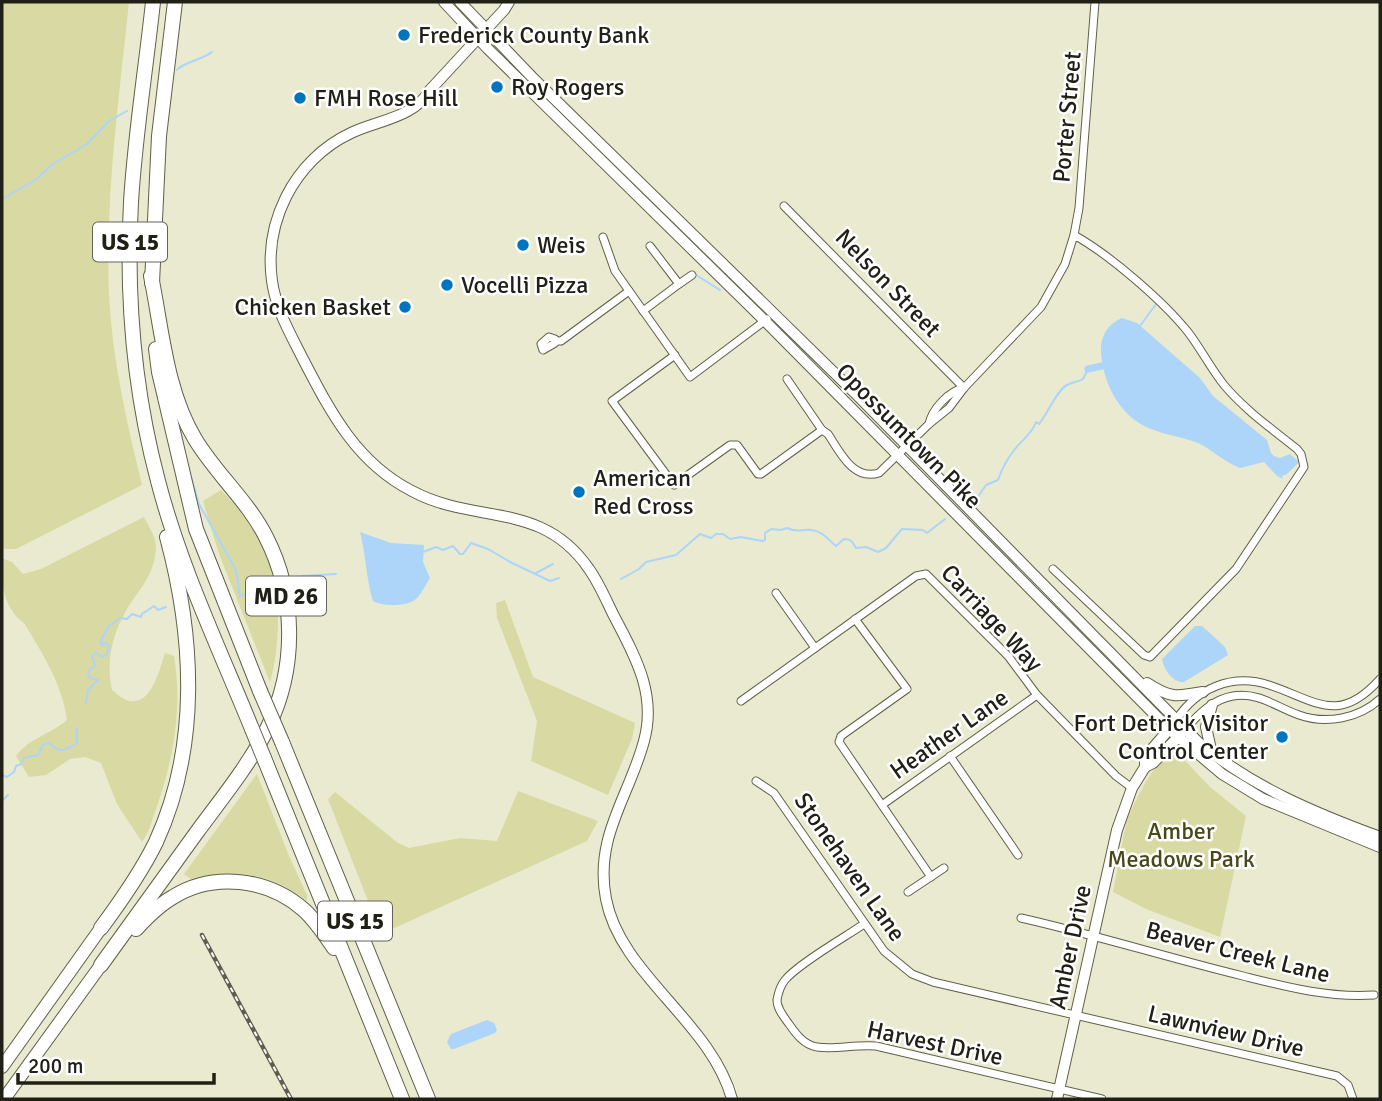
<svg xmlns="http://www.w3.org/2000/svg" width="1382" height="1101" viewBox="0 0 1382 1101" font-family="Signika,sans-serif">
  <rect width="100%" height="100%" fill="#e9eacf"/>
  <g fill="#d9daa3">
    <path d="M2,2H129C119,99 105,197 109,295C112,359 127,423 142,485L16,549H2Z"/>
    <path d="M221,490C234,504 250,520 259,537C282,576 282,640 270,682L219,554L203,501Z"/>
    <path d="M144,517C148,525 156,537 156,547C155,570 145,583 132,601C114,628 105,658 112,690C117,694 124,701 131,701C152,704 160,668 165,653L174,656C183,709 173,762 155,812C151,824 149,832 142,842L117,804L101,763L85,757L70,759L46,775L29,777L16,756C29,738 51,734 67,720C62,684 43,654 24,623C2,607 2,583 2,558L12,562L23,574L41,569Z"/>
    <path d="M505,600L533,677L635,723L632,739L608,795L531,761L537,721L497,618L496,603Z"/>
    <path d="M1175,750L1210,787L1246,816L1220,937L1146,909L1113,892L1127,818L1145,783L1166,751Z"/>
    <path d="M257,774L289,856L307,895V901C268,872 241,869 195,882L184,874Z"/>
    <path d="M518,791L598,821L587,841L381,934L328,799L335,792L398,843L409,848L460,838L497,841Z"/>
  </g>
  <g fill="#add4f9">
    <path d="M1122,318L1137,323L1200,378L1213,396L1267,440L1271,453L1274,456L1280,458L1290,454L1299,462L1287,474L1282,476L1283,479L1277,476L1264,462L1240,468C1224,462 1213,450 1198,443C1183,437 1166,435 1151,429C1120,417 1103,384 1101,352C1100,336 1108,324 1122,318Z"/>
    <path d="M360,532L391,543L424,545L423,562L430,578C426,584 422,593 417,598C408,607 384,607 373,601C366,578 366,555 360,532Z"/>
    <path d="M1195,626H1202L1225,647L1228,655L1184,682C1173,683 1164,670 1162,659Z"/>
    <path d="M487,1020L494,1023L497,1030L495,1033L454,1049H451L447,1042L451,1034Z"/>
  </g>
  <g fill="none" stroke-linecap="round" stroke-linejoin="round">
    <g stroke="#add4f9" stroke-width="2">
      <path d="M177,70C183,62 202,60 212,52"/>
      <path d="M2,199L35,180L53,164L87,144L109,121L127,111"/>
      <path d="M696,275L720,290"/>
      <path d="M1140,326L1156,304"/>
      <path d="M191,477L199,504L236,570L240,596L277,585"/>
      <path d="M975,501L986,485L998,480C1002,468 1007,459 1015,449C1022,440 1032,434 1036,422L1039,424C1047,415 1056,391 1067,385C1072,382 1078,382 1083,379L1088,369"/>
      <path d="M423,552L436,547L443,550L453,546L460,554H463L471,543L488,549L510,562L550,581L559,578"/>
      <path d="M536,573L553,564"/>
      <path d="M621,579L639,569L646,562L676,555L700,534L711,538L716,534H723L730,539L741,537L762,541L765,540V533L771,529L781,530L787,528C797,533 801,529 811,530C823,531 828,540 836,546L844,539C852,539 852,542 856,548L866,547L878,552L886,548L902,529L923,530L927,533L945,519"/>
      <path d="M293,581L302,576L336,574"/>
      <path d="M86,703L88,690L98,680L90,678L88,674L90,669L95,666L92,656L96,653L102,657L107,654L109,646L106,643L101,645L100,642L109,626L120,618L127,619L132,614L141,617L142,614L154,606L158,610L166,607"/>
      <path d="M2,763V775L7,777L14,772L16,766L21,764L24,758L38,755L43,745L49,743C59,753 65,752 77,743V728"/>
      <path d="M2,801L8,795"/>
    </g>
    <path stroke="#add4f9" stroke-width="7" d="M1088,369L1102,366"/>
    <g stroke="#606049" stroke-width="9">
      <g id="street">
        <path d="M784,206L964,388"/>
        <path d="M1074,235L1079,208L1095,2"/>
        <path d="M603,237L615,271L690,377L767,319"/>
        <path d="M679,284L692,275"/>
        <path d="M643,311L679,284L650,246"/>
        <path d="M549,337L555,339V343L543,350L541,344Z"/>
        <path d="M555,341H561L629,291"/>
        <path d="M675,355L612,401L674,485L730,445H737L758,474H761L822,430L828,434C840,452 853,481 879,473L929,424L949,408L964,388L1041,307L1065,264L1074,235C1110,255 1163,301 1188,332C1201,349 1211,369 1224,385C1245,410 1272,429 1297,449L1301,454L1304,467L1236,569L1150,657L1144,655L1053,569"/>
        <path d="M787,379L822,430"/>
        <path d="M929,424C932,409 949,391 964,388"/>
        <path d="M776,593L815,648"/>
        <path d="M855,619L907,689L841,736L839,742L931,877"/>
        <path d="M741,701L916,576L926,574L1008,656L1037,695L1116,776L1132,788"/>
        <path d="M1176,720C1197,688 1232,673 1269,685C1315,700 1338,726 1380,679"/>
        <path d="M1185,729C1198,715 1213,699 1233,696C1259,692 1276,707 1299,715C1327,725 1359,718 1380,699"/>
        <path d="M950,756L1018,855"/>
        <path d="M756,781L774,793L884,951L912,974L933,982L1337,1076L1348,1085L1353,1099"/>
        <path d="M882,805L1037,695"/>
        <path d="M908,892L944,868"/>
        <path d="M1021,918C1096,935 1169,958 1243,976C1287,987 1328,998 1374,995"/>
        <path d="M864,924C845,937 798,964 785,980C781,985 778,994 777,1000C777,1009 784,1017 789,1024C796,1034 804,1045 817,1047C835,1050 856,1044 876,1046L1102,1099"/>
      </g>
    </g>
    <g stroke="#606049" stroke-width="12">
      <g id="secondary">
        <path d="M444,2L488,49L765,321L1169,729L1222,774L1263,799L1380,847"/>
        <path d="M460,2L532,77L858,396L1198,742C1252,787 1315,813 1380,837"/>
        <path d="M509,2L504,10L430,90C414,118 378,120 351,133C323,146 300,169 286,197C273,223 268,252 272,281C276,310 291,335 304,361C331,413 357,463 412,491C475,525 542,500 589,569C599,583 606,600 614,616C635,656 657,694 644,741C629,797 594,837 606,899C620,974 711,1022 732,1099"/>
        <path d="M1147,683C1170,698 1176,697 1203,692"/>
        <path d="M1212,754L1206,727L1212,705"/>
        <path d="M1145,767L1153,763L1181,734"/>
        <path d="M1057,1099L1117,830L1132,788L1145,767V757L1172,726"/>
      </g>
    </g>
    <g stroke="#606049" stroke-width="14">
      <g id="primary">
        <path d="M2,1067L101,928"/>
        <path d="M4,1099L101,965"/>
      </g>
    </g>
    <g stroke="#606049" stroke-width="16">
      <g id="highway">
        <path d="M153,2C146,68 135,135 131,202C126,295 134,391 158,481C180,566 219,648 252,729"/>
        <path d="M152,283L159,136L175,2"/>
        <path d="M156,349L159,372L196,529L260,691"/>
        <path d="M282,742L428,1099"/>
        <path d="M264,758L402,1099"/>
        <path d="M101,928C121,901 141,873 156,842C200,746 194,637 167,537"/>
        <path d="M136,929C147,917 159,905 173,897C213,872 268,878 304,910C316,921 325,935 334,948"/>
        <path d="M101,965C133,921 165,876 197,832C222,798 250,764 268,727C297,667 296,596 266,537C248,501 216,474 195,439C166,391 162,330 151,276"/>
      </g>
    </g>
    <use href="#street" stroke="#fff" stroke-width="7"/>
    <use href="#secondary" stroke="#fff" stroke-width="10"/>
    <use href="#primary" stroke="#fff" stroke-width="12"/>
    <use href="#highway" stroke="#fff" stroke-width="14"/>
    <g stroke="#5e5e4f" stroke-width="4.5">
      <path id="rail" d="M202,935L291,1099"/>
    </g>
    <use href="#rail" stroke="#fff" stroke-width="2" stroke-dasharray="5" stroke-linecap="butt"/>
    <g stroke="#606049" stroke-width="16" stroke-linecap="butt">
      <g id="highway-bridge">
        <path d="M260,691L282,742"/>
        <path d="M252,729L264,758"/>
      </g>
    </g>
    <use href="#highway-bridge" stroke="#fff" stroke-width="14"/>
  </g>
  <g fill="#0075bf" stroke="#fff" stroke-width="2.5">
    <circle cx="404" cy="35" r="7"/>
    <circle cx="497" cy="87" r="7"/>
    <circle cx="300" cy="98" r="7"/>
    <circle cx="523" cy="245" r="7"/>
    <circle cx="447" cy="285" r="7"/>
    <circle cx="405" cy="307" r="7"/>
    <circle cx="579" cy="492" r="7"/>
    <circle cx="1282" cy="737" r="7"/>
  </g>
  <g text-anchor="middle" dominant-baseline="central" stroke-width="5" stroke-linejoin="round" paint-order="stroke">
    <g fill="#fff" stroke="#63635c" stroke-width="2">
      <rect x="93" y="222.5" width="74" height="39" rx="5"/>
      <rect x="246" y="576.5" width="80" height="39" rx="5"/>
      <rect x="318" y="901.5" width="74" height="39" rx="5"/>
    </g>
    <g font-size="23" font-weight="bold" fill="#202016">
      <text x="130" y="242">US 15</text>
      <text x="286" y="596">MD 26</text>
      <text x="355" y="921">US 15</text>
    </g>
    <g font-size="24" fill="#202016" stroke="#fff" text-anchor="start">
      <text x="418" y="35">Frederick County Bank</text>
      <text x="511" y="87">Roy Rogers</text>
      <text x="314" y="98">FMH Rose Hill</text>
      <text x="537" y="245">Weis</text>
      <text x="461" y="285">Vocelli Pizza</text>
      <text x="391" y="307" text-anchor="end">Chicken Basket</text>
      <text x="593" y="478">American<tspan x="593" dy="28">Red Cross</tspan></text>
      <text x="1268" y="723" text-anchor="end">Fort Detrick Visitor<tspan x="1268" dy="28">Control Center</tspan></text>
    </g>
    <g font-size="24" fill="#202016" stroke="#fff">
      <text transform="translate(1067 117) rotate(-85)">Porter Street</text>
      <text transform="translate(888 283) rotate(46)">Nelson Street</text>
      <text transform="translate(909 436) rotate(45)">Opossumtown Pike</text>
      <text transform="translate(992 618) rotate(47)">Carriage Way</text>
      <text transform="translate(949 734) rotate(-35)">Heather Lane</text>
      <text transform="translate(850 867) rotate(55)">Stonehaven Lane</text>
      <text transform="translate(1070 947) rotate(-78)">Amber Drive</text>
      <text transform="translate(1238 952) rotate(14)">Beaver Creek Lane</text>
      <text transform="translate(1226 1031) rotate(13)">Lawnview Drive</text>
      <text transform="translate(935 1043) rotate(12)">Harvest Drive</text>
    </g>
    <g font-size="24" fill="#494818" stroke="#fff">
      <text x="1181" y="831">Amber<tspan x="1181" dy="28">Meadows Park</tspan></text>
    </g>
  </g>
  <rect width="1382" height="1101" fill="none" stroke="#202016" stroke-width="7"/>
  <path d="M18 1073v10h196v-10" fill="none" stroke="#202016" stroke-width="3.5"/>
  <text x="28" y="1073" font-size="21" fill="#202016" stroke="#ffffff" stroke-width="5" paint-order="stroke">200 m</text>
</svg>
